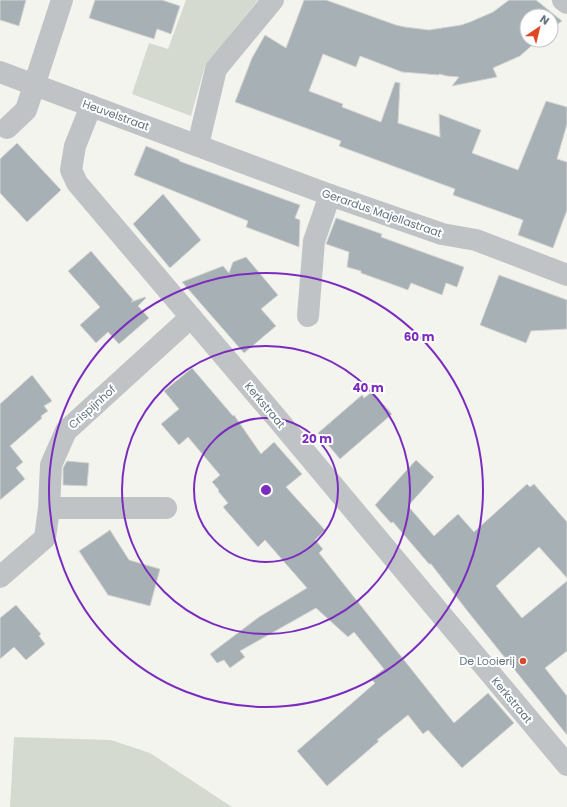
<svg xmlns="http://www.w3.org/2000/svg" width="567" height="807" viewBox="0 0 567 807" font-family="Poppins,sans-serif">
  <rect width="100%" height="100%" fill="#f4f4ef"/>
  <g fill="#d5dad1">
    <path d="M186,0H258L205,66L191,116L132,94L149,43L168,49Z"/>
    <path d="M14,737L111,740L150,753L232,807H10Z"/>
  </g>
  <g fill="#a7b0b4" stroke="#d5d5d2">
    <path d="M0,0H26L19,26L0,20Z"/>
    <path d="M95,0H162L180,6L171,34L157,29L154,39L89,18Z"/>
    <path d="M304,0H326L396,25L405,27L429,30L461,25L470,22L493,12L509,0H536L562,21L551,29V16H527V40H538L520,56L493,68L497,77L452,86L459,77L447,76L439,74V75L402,72L360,56L356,67L323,54L309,91L343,104L342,107L381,122L395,82L400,83L398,123L440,137L439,114L481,130L472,153L518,170L546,101L567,107V124L557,159L567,162V210L553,248L518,235L523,220L453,195L455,189L339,146L341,141L235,102L252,58L265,35L286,48Z"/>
    <path d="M17,143L61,190L27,222L0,193V159Z"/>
    <path d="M146,146L180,160L179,161L300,205L295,218L300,220L299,247L246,227L248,221L134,175Z"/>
    <path d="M163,194L201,240L170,268L133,224Z"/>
    <path d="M336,218L382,234L381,237L464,267L457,287L446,283L442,295L411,283L408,290L361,273V271L347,267L349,252L326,244Z"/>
    <path d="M91,251L133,300L131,302L145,297L146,298L138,306L149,318L119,344L108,332L96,343L80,325L100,307L68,271Z"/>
    <path d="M246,257L278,295L261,309L276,326L244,353L182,282L223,266L229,273L233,262Z"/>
    <path d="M499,275L567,300V329L531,331L526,343L480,325Z"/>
    <path d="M192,368L233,416L234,415L261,454L274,442L302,474L286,487L325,530L315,540L323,549L319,553L454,723L488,693L514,723L462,768L428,730L423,734L408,715L377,740L379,741L327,786L297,751L375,683L371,679L384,669L354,632L348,637L316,608L240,651L245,657L230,668L224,660L217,663L210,654L259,617L307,588L265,540L258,547L223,507L228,503L218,491L219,490L212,482L220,475L188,437L179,445L161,424L179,409L164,391Z"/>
    <path d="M32,375L52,401L44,406L48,411L41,416L42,418L10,446L23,462L16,468L25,479L0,500V404Z"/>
    <path d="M372,392L392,414L340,459L318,433L362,395L364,398Z"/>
    <path d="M416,460L434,477L408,506L434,536L458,514L474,532L527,484L530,487L534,484L567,522V578L539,547L496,586L522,618L567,581V651L545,668L567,696V735L469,613L431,564H429L393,522L391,523L375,505Z"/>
    <path d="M67,461L89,463L87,486L63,485V468Z"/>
    <path d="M110,530L129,560L160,569L150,606L108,595L79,551Z"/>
    <path d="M16,605L41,634L39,636L45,644L26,660L14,647L0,659V618Z"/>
  </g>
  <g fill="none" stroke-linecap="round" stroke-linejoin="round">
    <g stroke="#bfc3c6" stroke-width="22">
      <path d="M563,0L567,3"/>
      <path d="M0,72L330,195L442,234L476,240L567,275"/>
      <path d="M91,106L75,146L71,170L77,183L275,416L567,765"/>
      <path d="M7,128L26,110L62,0"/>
      <path d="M198,145L216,69L273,0"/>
      <path d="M308,316L314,241L330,195"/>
      <path d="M49,508H166"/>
      <path d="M0,577L45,538L49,508L51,465L66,431L191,317"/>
    </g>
  </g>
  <g fill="none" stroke="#7b2cbf" stroke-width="2">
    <circle cx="266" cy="490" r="72"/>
    <circle cx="266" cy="490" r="144"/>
    <circle cx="266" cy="490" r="217"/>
  </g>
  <circle fill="#de4925" stroke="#fff" stroke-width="1.5" cx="523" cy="661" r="4"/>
  <g text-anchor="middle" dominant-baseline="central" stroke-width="4" stroke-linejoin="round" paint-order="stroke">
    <g font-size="11" fill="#637480" stroke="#fff">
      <text transform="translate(116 115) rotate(20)">Heuvelstraat</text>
      <text transform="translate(382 213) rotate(19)">Gerardus Majellastraat</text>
      <text transform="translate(265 405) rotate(50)">Kerkstraat</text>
      <text transform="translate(92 407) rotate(-42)">Crispijnhof</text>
      <text transform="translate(512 700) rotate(50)">Kerkstraat</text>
    </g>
    <g font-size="11" fill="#637480" stroke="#fff" text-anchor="end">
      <text x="515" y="661">De Looierij</text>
    </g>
  </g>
  <circle cx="266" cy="490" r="6" fill="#7b2cbf" stroke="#fff" stroke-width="2"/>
  <g font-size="12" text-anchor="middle" font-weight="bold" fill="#7b2cbf" stroke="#fff" stroke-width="4" stroke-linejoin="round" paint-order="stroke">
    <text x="419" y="341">60 m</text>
    <text x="368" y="392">40 m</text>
    <text x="317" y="443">20 m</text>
  </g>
  <g transform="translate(539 28) rotate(35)"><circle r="19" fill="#ffffff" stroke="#c1c7cc"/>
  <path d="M0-3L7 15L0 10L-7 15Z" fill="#de4925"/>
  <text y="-6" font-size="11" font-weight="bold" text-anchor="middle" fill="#637480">N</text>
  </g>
</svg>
